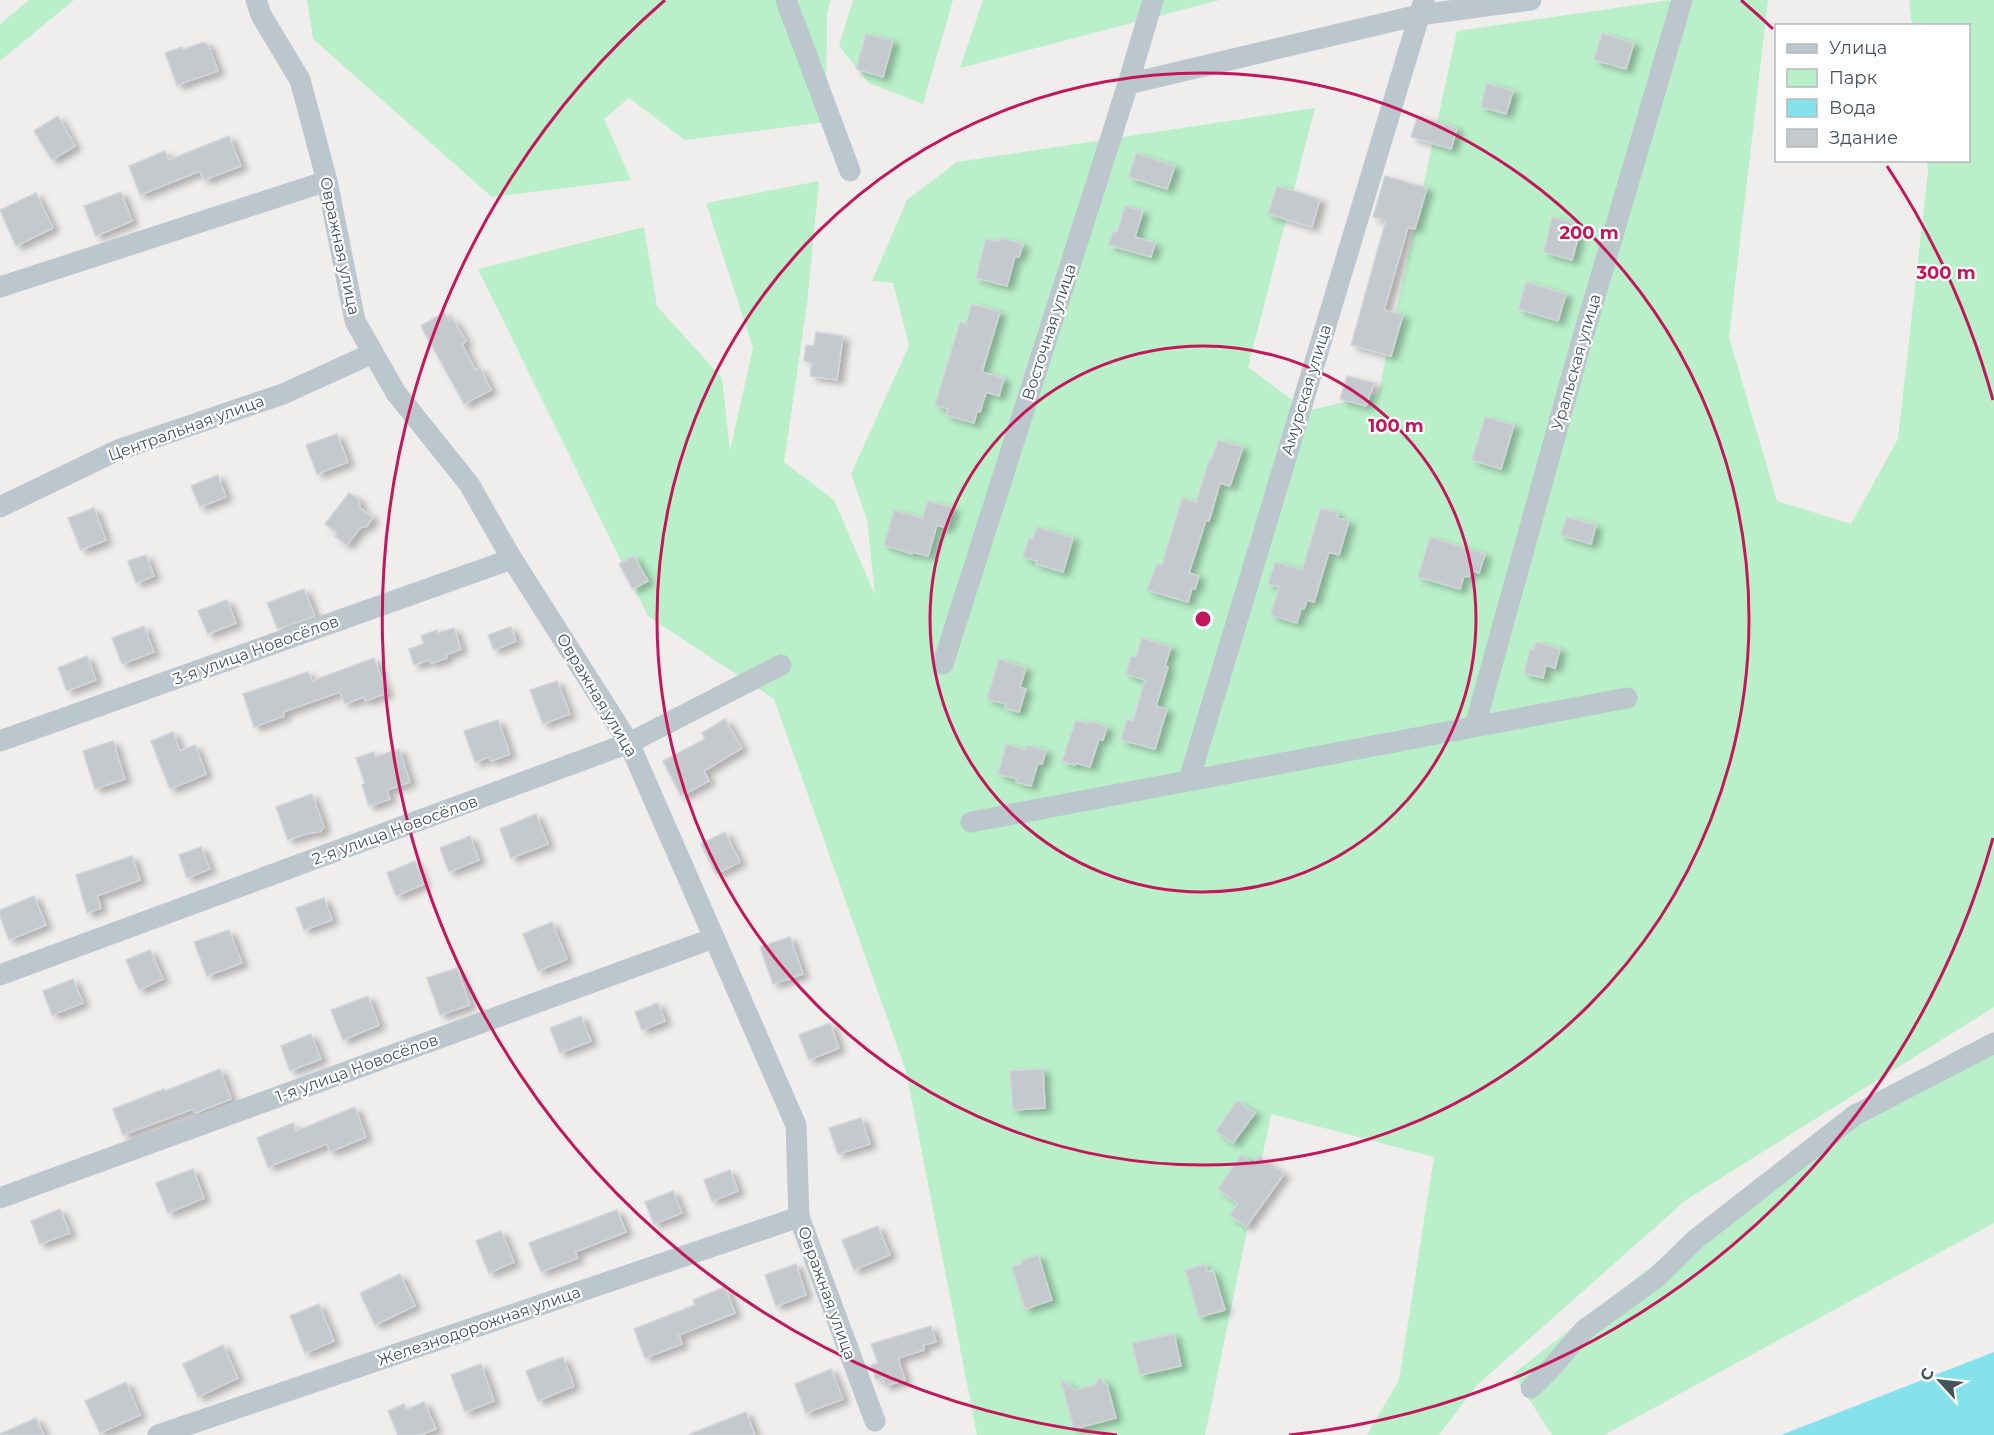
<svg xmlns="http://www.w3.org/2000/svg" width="1994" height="1435" viewBox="0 0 1994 1435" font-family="Montserrat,sans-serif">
  <defs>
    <filter id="shadow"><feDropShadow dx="6" dy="4" stdDeviation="3" flood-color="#0004"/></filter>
  </defs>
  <rect width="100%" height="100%" fill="#f0eded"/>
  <g fill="#b9efc9">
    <path d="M29,0H74L0,61V24Z"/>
    <path d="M307,0H831L827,12L826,122L685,140L629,98L604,119L631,180L492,197L313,39Z"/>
    <path d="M853,0H953L923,104L869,83L839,46Z"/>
    <path d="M983,0H1220L960,68Z"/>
    <path d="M1670,0H1768L1729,337L1777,501L1851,524L1898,439L1928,172L1927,161L1968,160V26L1912,25L1909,0H1994V1007L1686,1200L1477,1385L1439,1435H1367L1399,1380L1434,1157L1271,1114L1205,1435H977L906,1071L774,699L648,616L478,269L644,227L657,306L722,378L730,451L753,348L706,203L819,181L807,304L784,462L834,500L875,595L867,519L851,474L909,346L893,283L872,281L907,200L957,162L1315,108L1248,367L1307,411L1378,394L1457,31Z"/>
    <path d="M1994,1034V1223L1604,1435H1552L1513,1374L1815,1139Z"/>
  </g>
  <path fill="#85e2ed" d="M1994,1352V1435H1781Z"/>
  <g fill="#c4c9cd" stroke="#d1d4d9" stroke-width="1.5" filter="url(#shadow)">
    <path d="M1602,33L1634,43L1626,69L1594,60Z"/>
    <path d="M866,34L893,41L883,77L856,69Z"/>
    <path d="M203,42L208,45L218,71L177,85L165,53L182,47L183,50Z"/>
    <path d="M1487,83L1513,91L1506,114L1481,107Z"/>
    <path d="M58,116L75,146L52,160L34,131Z"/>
    <path d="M1418,116L1457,128L1451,149L1411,137Z"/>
    <path d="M229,136L241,166L204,180L200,171L140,195L129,166L165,151L169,160Z"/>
    <path d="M1136,153L1175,166L1167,189L1129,177Z"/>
    <path d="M1385,176L1427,188L1415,229L1408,227L1384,310L1403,315L1391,356L1351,345L1386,220L1373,217Z"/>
    <path d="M1277,186L1320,199L1312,227L1268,214Z"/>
    <path d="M121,192L132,221L96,236L84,206Z"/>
    <path d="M36,193L53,228L16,246L0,210Z"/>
    <path d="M1125,206L1143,211L1135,237L1155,243L1151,257L1109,245L1113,231L1117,232Z"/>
    <path d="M1552,217L1579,225L1576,237L1578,238L1572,260L1544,252Z"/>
    <path d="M1000,238L1023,244L1019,257L1015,256L1007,286L976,278L986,239L999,242Z"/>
    <path d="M1526,282L1566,294L1558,321L1518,309Z"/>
    <path d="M972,304L1000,312L982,372L1004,378L999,396L986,392L980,412L977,411L974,423L946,415L948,409L935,405L960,322L966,324Z"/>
    <path d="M444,312L449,321L453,319L466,341L462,344L475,370L480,368L491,390L464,404L421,326Z"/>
    <path d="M816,332L843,336L837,380L810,376L812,363L804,361L806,345L814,346Z"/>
    <path d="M1347,376L1374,383L1366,406L1340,399Z"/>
    <path d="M1485,417L1514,425L1501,469L1472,460Z"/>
    <path d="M337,434L348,462L317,474L306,445Z"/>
    <path d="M1218,440L1243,447L1230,486L1220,483L1209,521L1206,520L1189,573L1199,576L1195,589L1192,588L1188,602L1147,590L1157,564L1162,565L1182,498L1196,502L1210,458L1212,459Z"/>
    <path d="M218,475L226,497L200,507L191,486Z"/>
    <path d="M349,493L359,500L360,508L373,518L366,527H361L347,545L335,536L337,533L325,524Z"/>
    <path d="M928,501L954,508L947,528L937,525L928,556L912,552V554L884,545L894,510L922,518Z"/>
    <path d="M94,508L106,540L81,550L68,518Z"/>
    <path d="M1321,508L1338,513L1337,518L1349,521L1339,555L1329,552L1314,602L1307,600L1304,609L1301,608L1297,623L1271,615L1279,587L1268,584L1275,562L1302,570Z"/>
    <path d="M1567,517L1596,525L1591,544L1561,535Z"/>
    <path d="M1037,527L1073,538L1063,572L1036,564L1037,561L1023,557L1029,538L1033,539Z"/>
    <path d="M1430,537L1485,554L1479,573L1471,570L1469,577L1464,576L1460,589L1418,577Z"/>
    <path d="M146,555L154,576L136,583L128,561Z"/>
    <path d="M634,556L648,581L633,589L619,564Z"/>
    <path d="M304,589L315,616L278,629L267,603Z"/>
    <path d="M227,600L236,623L208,634L198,611Z"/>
    <path d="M144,626L154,652L122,664L112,638Z"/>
    <path d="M511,627L516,641L494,650L488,635Z"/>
    <path d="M454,628L461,649L446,655L447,658L431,663L429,660L414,665L409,649L424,644L421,636L437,630L438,633Z"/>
    <path d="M1142,638L1171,647L1165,666L1168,667L1156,706L1167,709L1155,749L1121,740L1127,719L1133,721L1145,680L1126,674L1131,656L1136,657Z"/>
    <path d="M1536,642L1560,649L1555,668L1546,665L1543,678L1524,673L1530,649L1534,650Z"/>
    <path d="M87,656L96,680L67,691L58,668Z"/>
    <path d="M374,658L387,693L365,701L364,697L345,704L340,692L283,712L284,716L254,727L243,694L308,672L312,681Z"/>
    <path d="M999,659L1026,668L1020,687L1026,689L1019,712L1005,708L1006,704L987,699Z"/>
    <path d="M557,681L570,714L543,724L530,690Z"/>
    <path d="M725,719L742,748L704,771L709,781L681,796L663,761L705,739L702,733Z"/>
    <path d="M498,720L510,754L491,761L489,757L475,762L464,731Z"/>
    <path d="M1076,720L1088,724L1089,721L1107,727L1103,740L1099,739L1090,767L1076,763L1075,765L1062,761Z"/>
    <path d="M173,732L180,751L195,745L206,774L170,789L151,741Z"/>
    <path d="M113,741L125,779L95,789L83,751Z"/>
    <path d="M1006,744L1026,750L1027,745L1046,751L1042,764L1038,763L1031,786L1016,782L1017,779L998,774Z"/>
    <path d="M399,749L410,782L387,790L390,799L369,806L362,785L365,783L356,758L374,752L375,757Z"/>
    <path d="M312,794L324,827L320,832L309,833L288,840L276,807Z"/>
    <path d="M536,814L548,844L511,858L500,829Z"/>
    <path d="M725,832L740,862L716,874L701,844Z"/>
    <path d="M470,836L479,860L449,872L440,848Z"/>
    <path d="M201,847L210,869L187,878L179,855Z"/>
    <path d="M132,856L140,880L97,896L101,908L87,913L76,875Z"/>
    <path d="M415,861L424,884L396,896L387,873Z"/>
    <path d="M34,896L46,925L9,940L0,916V910Z"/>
    <path d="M324,898L332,920L304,930L296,908Z"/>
    <path d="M552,922L567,959L538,971L523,934Z"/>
    <path d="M229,930L242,963L207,976L194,942Z"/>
    <path d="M790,937L803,974L773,984L760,947Z"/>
    <path d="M150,950L163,979L139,990L126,960Z"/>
    <path d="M457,968L470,1005L440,1015L427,978Z"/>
    <path d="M73,979L83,1003L52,1015L43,991Z"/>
    <path d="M368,996L379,1025L343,1040L331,1010Z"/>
    <path d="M658,1003L665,1021L642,1030L635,1012Z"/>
    <path d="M581,1016L591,1041L560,1053L550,1028Z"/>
    <path d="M830,1023L839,1048L809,1060L799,1035Z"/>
    <path d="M311,1034L321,1059L290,1071L281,1046Z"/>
    <path d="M220,1069L231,1099L195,1113L193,1109L123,1135L113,1109L164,1089L165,1091Z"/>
    <path d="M1043,1069L1045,1108L1013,1110L1010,1071Z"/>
    <path d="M1237,1101L1255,1113L1233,1143L1216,1131Z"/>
    <path d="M355,1107L366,1137L330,1152L327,1144L268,1167L257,1138L293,1123L296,1131Z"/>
    <path d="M861,1118L870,1144L838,1154L829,1128Z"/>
    <path d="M1241,1155L1253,1164L1259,1156L1284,1174L1246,1227L1230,1215L1238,1204L1218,1189Z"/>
    <path d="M193,1169L204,1198L168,1213L156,1183Z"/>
    <path d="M730,1170L738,1191L712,1201L704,1180Z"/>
    <path d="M673,1191L682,1213L654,1224L645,1202Z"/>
    <path d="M60,1209L70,1233L40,1244L31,1221Z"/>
    <path d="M617,1210L626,1232L575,1252L578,1258L541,1272L529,1243Z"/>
    <path d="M878,1226L890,1255L854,1270L842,1240Z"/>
    <path d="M501,1231L514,1262L489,1273L476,1241Z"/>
    <path d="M1038,1255L1052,1300L1025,1309L1012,1267L1022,1264L1021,1261Z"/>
    <path d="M796,1264L806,1295L776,1306L765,1275Z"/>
    <path d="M1205,1264L1207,1272L1213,1270L1225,1310L1199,1317L1185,1270Z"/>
    <path d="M400,1274L415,1306L375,1325L360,1293Z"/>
    <path d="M725,1287L735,1313L679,1335L682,1344L645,1358L634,1329L695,1305L693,1300Z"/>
    <path d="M319,1304L334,1341L305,1353L290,1316Z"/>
    <path d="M931,1326L936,1342L923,1345L924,1350L898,1358L905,1380L885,1386L882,1378L876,1380L871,1365L878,1363L871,1344Z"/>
    <path d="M1174,1334L1181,1366L1140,1375L1132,1343Z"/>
    <path d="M223,1345L238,1378L198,1397L183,1364Z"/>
    <path d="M563,1357L574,1386L538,1401L526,1371Z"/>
    <path d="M481,1364L494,1401L465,1412L451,1375Z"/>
    <path d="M831,1369L843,1399L806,1413L795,1384Z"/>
    <path d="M1099,1378L1107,1385L1116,1418L1074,1429L1061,1380L1076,1390L1095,1385Z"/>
    <path d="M126,1382L140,1415L100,1433L85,1401Z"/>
    <path d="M424,1402L436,1429L420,1435H398L388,1411L404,1404L406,1410Z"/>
    <path d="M746,1412L755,1435H690V1434Z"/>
    <path d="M36,1418L44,1435H0V1434Z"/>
  </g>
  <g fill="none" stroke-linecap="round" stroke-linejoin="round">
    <g stroke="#bbc6cd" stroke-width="21">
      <path d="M256,0L261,15L300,80L327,181L355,321L396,393L469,484L512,559L629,743L796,1125L799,1217L875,1421"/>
      <path d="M786,0L850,171"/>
      <path d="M1128,84L1419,15L1531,0"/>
      <path d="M0,287L327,181"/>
      <path d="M0,507L118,450L283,394L373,353"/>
      <path d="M943,664L1128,84L1153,0"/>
      <path d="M1475,726L1576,361L1682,0"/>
      <path d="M0,741L512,559"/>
      <path d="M1189,780L1424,0"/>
      <path d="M971,822L1627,698"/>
      <path d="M0,975L629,743L781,665"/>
      <path d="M0,1198L714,938"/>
      <path d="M1531,1388L1553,1366L1584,1330L1656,1278L1696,1239L1855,1115L1994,1043"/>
      <path d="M158,1435L799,1217"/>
    </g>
  </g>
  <g fill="none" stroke="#c2185b" stroke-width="3">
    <circle cx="1203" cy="619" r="273"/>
    <circle cx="1203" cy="619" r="546"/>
    <path d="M1993 838A820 820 0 0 1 1289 1435M1117 1435A820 820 0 0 1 665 0M1741 0A820 820 0 0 1 1773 29M1887 166A820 820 0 0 1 1993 400"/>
  </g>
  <g text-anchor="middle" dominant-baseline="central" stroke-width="4.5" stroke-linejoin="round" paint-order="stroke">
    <g font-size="16" fill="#45535b" stroke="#fff">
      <text transform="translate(340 246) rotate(78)">Овражная улица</text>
      <text transform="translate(1049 332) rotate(-72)">Восточная улица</text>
      <text transform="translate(1576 362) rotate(-74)">Уральская улица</text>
      <text transform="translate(1306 390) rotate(-73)">Амурская улица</text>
      <text transform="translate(186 428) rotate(-20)">Центральная улица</text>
      <text transform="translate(256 650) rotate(-20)">3-я улица Новосёлов</text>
      <text transform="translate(597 695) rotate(59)">Овражная улица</text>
      <text transform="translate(395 830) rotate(-20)">2-я улица Новосёлов</text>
      <text transform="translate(357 1068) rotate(-20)">1-я улица Новосёлов</text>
      <text transform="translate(827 1293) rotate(70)">Овражная улица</text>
      <text transform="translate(479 1326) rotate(-19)">Железнодорожная улица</text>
    </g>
  </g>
  <circle cx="1203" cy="619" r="9" fill="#c2185b" stroke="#fff" stroke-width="3"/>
  <g font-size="18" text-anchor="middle" font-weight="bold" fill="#c2185b" stroke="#fff" stroke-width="4.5" stroke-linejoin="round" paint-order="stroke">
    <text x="1589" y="239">200 m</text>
    <text x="1946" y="279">300 m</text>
    <text x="1396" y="432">100 m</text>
  </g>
  <rect x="1775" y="24" width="195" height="138" fill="#ffffff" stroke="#b5babd" stroke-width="1.5"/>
  <rect x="1787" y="44" width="30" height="9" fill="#bbc6cd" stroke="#b5babd" stroke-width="1.5"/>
  <text x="1829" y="54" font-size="18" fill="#45535b">Улица</text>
  <rect x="1787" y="69" width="30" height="18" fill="#b9efc9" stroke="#b5babd" stroke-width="1.5"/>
  <text x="1829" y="84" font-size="18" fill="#45535b">Парк</text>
  <rect x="1787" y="99" width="30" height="18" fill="#85e2ed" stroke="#b5babd" stroke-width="1.5"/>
  <text x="1829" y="114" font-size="18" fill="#45535b">Вода</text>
  <rect x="1787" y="129" width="30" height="18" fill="#c4c9cd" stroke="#b5babd" stroke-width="1.5"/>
  <text x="1829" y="144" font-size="18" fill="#45535b">Здание</text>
  <g transform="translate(1940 1381) rotate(297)" stroke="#ffffff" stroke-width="4.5" paint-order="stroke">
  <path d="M0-4.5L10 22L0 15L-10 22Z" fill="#45535b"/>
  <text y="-9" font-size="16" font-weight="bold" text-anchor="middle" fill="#45535b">С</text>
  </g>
</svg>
